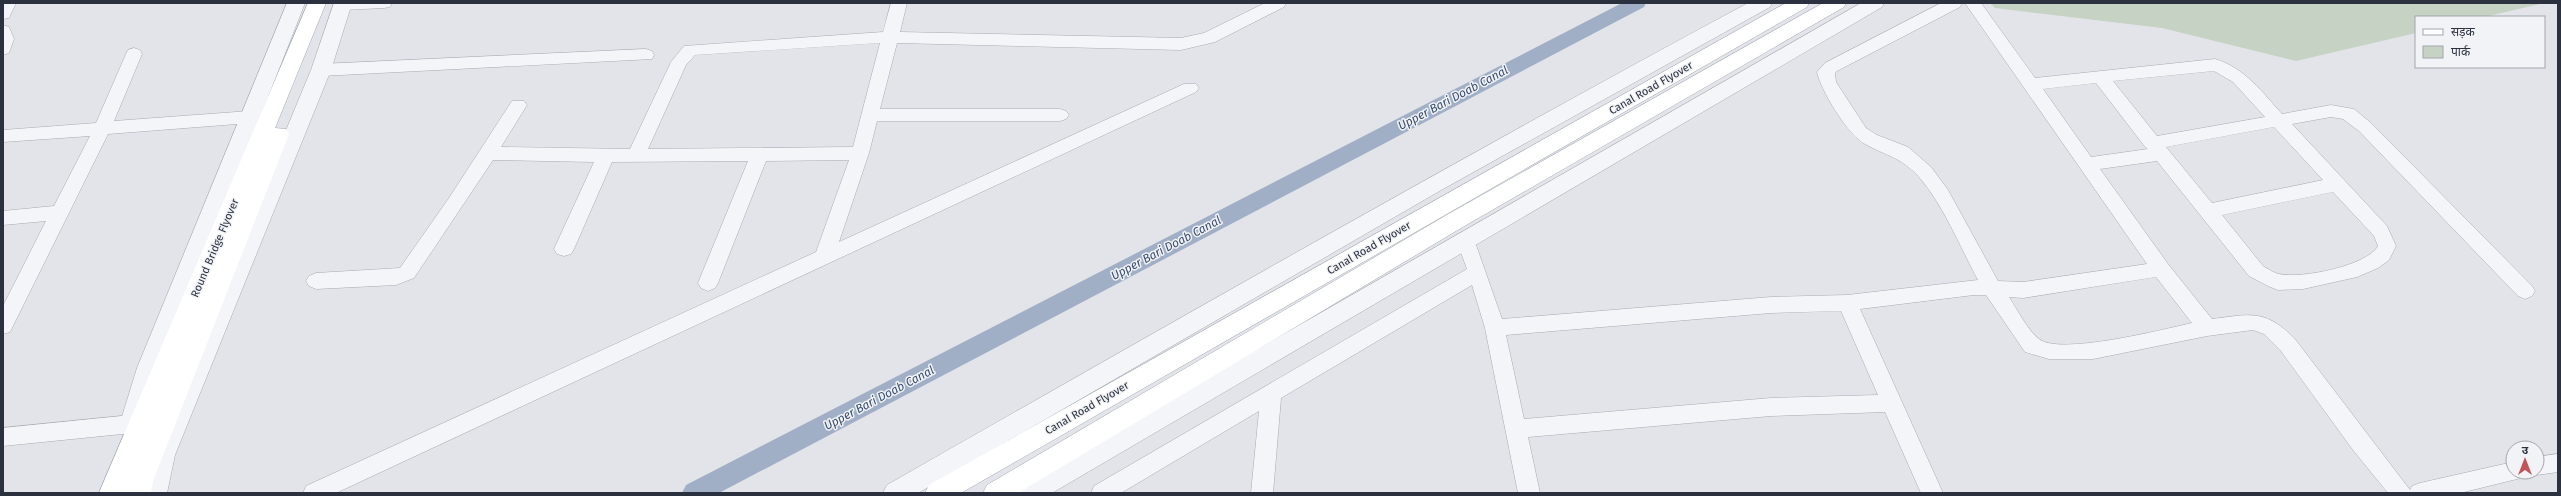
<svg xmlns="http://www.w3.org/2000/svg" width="2561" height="496" viewBox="0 0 2561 496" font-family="'Fira Sans','Noto Sans Devanagari',sans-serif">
  <rect width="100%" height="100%" fill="#e2e4e9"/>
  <path fill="#c6d2c4" d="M1990,3H2544L2484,17H2416V33L2296,61L2162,28L1995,8Z"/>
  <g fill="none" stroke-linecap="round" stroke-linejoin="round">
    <path fill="#a0afc6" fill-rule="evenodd" d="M1622,3H1646L1644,7L719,493H682L686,485Z"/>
    <g stroke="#a7abb3" stroke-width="1">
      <g id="minor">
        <path d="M3,3H16L9,18L3,19Z"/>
        <path d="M335,3H392L390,7L384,8L342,10L336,9Z"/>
        <path d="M891,3H907L900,32L1181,38L1204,33L1265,3H1286L1284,7L1215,42L1181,50L897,43L880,109H1060L1066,111L1069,115L1066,119L1060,121H877L869,153L839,242L1184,84H1196L1199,88L1196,92L336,493H303L306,486L816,252L849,160L766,161L718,283L715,288L708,291L701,288L698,283L748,161L612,162L574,249L571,254L564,256L557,254L554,249L594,162L493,160L414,278L396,285L316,289L309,286L306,281L309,276L316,273L400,268L449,198L512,101H524L527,105L501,147L630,149L671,62L684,46L883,32ZM880,43L853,147L648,149L686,65L695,55Z"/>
        <path d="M1941,3H1962L1960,7L1837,71L1835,73L1836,82L1866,128L1877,135L1908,147L1931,167L1948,190L1998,281L2023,282L2147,264L1965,3H1981L2035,78L2215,59C2245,68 2262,92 2282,114L2331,105L2354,109L2371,123L2532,286L2535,291L2532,296L2525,299L2518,296L2359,131L2343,119L2331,117L2292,124L2387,226L2396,246L2389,260L2378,268L2357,277L2303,289L2278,290L2268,286L2249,276L2157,161L2100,169L2168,264L2212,319C2252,314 2265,309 2295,339L2410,490L2412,486L2420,483L2513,462V472H2523L2521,478L2460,493H2388L2353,450L2281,351L2264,334L2253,330L2207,336L2093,359H2049L2025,352L1986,295H1974L1860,309L1943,493H1921L1885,412L1771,416L1528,437L1540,493H1518L1485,328L1472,285L1281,398L1273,493H1251L1259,411L1121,493H1091L1094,486L1467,269L1457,242L1459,237L1466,235L1473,237L1475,242L1502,319L1771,297L1847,295L1978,280C1960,247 1943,204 1919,177C1900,156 1886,156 1865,144C1848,135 1821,91 1817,72L1825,63ZM2214,71L2233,82L2265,117L2157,136L2113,81ZM2096,83L2146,148L2148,149L2091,157L2043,89ZM2274,127L2323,180L2212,203L2166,147ZM2333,192L2374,236L2378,246C2367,266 2301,279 2279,274C2274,273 2268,269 2263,266L2222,215ZM2156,277L2192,323C2165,329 2059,356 2039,339C2029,332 2016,308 2009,297L2023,298ZM1841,311L1878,395L1771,398L1524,419L1506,335L1771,313Z"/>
        <path d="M3,25L9,27L14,39L9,53L3,55Z"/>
        <path d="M134,48L140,50L142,54L114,121L250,111L256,113L259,117L256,121L250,123L108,134L10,332L3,334V306L46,221L3,225V211L54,206L90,136L3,142V130L96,123L126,54L128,50Z"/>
        <path d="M646,49L652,51L654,55L652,59L321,76L315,74L313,70L315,66L321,64Z"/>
        <path d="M132,415L139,418L142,424L139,430L132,433L3,446V428Z"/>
        <path d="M2558,454V472L2537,475L2529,473L2537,472V457Z"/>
      </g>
    </g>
    <g stroke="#a7abb3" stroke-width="1">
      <g id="tertiary">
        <path d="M287,3H305L161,368L144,423L141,430L132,433L123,430L120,423L137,368Z"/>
        <path d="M334,3H352L331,70L175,455L167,493H141L151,455L311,70Z"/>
        <path d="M1748,3H1772L1770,7L1443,189L918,493H883L887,485C1173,322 1458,159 1748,3Z"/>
        <path d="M1861,3H1884L1882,7L1052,493H1017L1021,485Z"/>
      </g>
    </g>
    <g stroke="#a2a8b4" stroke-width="1">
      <g id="primary">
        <path d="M308,3H326L275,128L286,129L289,134L153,481L151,493H125L126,490L125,493H99Z"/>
        <path d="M1786,3H1809L1807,7L961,493H925L929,485Z"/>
        <path d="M1823,3H1846L1844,7L1461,228L1018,493H983L987,485L1445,216Z"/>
      </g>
    </g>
    <use href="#minor" fill="#f4f5f8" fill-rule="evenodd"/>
    <use href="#tertiary" fill="#f4f5f8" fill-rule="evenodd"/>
    <use href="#primary" fill="#fff" fill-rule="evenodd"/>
  </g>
  <g text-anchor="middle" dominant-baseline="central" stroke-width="3" stroke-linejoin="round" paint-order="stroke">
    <g font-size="11" fill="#2b313f" stroke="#f1f3f6">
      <text transform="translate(1651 88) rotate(-30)">Canal Road Flyover</text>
      <text transform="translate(215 248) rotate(-67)">Round Bridge Flyover</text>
      <text transform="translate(1369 248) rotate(-30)">Canal Road Flyover</text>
      <text transform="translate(1087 408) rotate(-30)">Canal Road Flyover</text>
    </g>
    <g font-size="12" font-style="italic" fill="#394d70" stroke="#f1f3f6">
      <text transform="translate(1453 98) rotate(-28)">Upper Bari Doab Canal</text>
      <text transform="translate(1166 248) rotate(-28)">Upper Bari Doab Canal</text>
      <text transform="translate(879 398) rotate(-28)">Upper Bari Doab Canal</text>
    </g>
  </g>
  <rect width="2561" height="496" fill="none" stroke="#2b313f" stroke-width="8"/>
  <rect x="2415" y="16" width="130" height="52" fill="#f1f3f6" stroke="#a2a5ad"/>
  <rect x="2423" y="29" width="20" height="6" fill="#ffffff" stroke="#a2a5ad"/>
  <text x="2451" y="36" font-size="12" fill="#2b313f">सड़क</text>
  <rect x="2423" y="46" width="20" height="12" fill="#c6d2c4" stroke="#a2a5ad"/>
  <text x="2451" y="56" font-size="12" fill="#2b313f">पार्क</text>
  <g transform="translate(2525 460)"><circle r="19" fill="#f1f3f6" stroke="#a2a5ad"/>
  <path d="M0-3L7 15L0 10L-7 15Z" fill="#c2535b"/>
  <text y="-6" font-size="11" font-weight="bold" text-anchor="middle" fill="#2b313f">उ</text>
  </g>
</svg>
